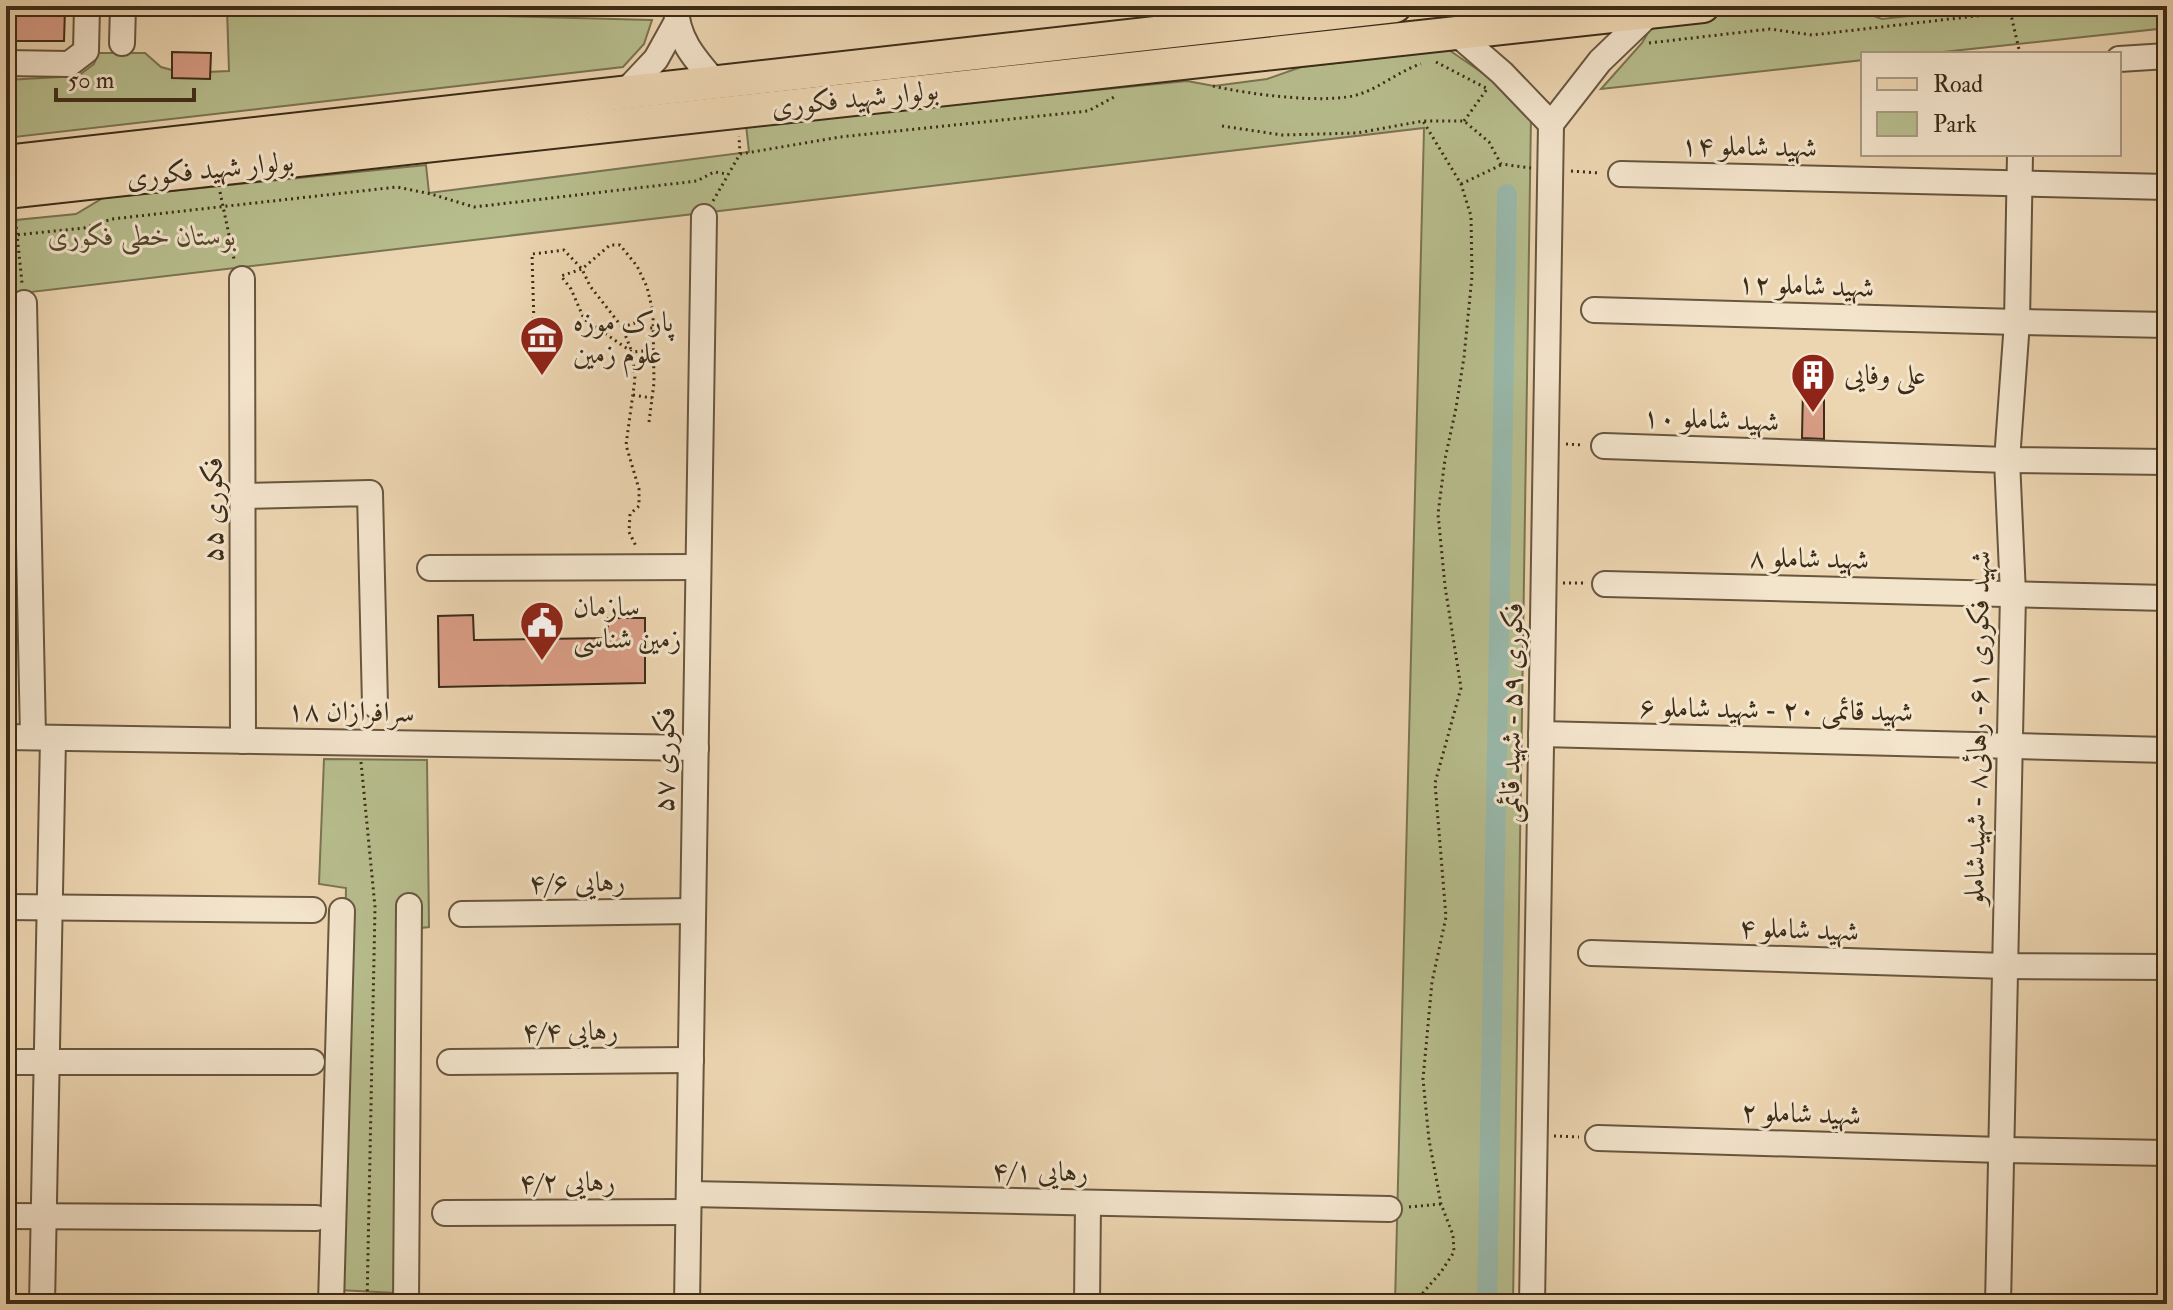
<svg xmlns="http://www.w3.org/2000/svg" width="2173" height="1310" viewBox="0 0 2173 1310" font-family="'IM FELL Double Pica',Amiri,serif">
  <rect width="100%" height="100%" fill="#ecd5b1"/>
  <filter id="stains"><feTurbulence type="fractalNoise" baseFrequency=".0025" numOctaves="4"/><feColorMatrix values="0 0 0 0 .2 0 0 0 0 .09 0 0 0 0 .02 0 0 0 .5 -.17"/></filter>
  <radialGradient id="worn" r=".72"><stop offset=".6" stop-color="#630" stop-opacity="0"/><stop offset="1" stop-color="#630" stop-opacity=".3"/></radialGradient>
  <g fill="#b7bd8d" stroke="#7a7452" stroke-width="2">
    <path d="M1839,6H1847L1882,19L1997,6H2167V28L1924,54H1863V60L1601,89L1642,43L1655,21Z"/>
    <path d="M227,9L652,20L644,44L623,67L6,138V80L78,76L94,64L98,53H145L161,67L183,73L229,71Z"/>
    <path d="M1449,50L1487,76L1531,116L1513,1304H1395L1424,128L6,295V221L76,214L103,198L426,165L429,193L749,152L746,125L1187,81L1214,86L1267,79L1301,67Z"/>
    <path d="M324,759L427,760L429,927L403,930L396,1293L338,1290L346,888L319,884Z"/>
  </g>
  <g fill="none" stroke-linecap="round" stroke-linejoin="round">
    <path stroke="#99b9ac" stroke-width="20" d="M1487,1304L1507,194"/>
  </g>
  <g fill="#d99d86" stroke="#3c2c17" stroke-width="2">
    <path d="M6,7L65,9L64,41H6Z"/>
    <path d="M172,52L211,53L210,79L172,78Z"/>
    <path d="M1803,386L1824,387V439L1802,438Z"/>
    <path d="M473,615L474,640L608,638V618H645V683L439,687L438,616Z"/>
  </g>
  <g fill="none" stroke-linecap="round" stroke-linejoin="round">
    <g stroke="#68563e" stroke-width="28">
      <g id="minor">
        <path d="M676,6C676,38 695,59 715,82"/>
        <path d="M1457,34L1502,73L1551,124"/>
        <path d="M122,43L123,6"/>
        <path d="M2119,59L2167,56"/>
        <path d="M6,63L69,64L86,51L87,6"/>
        <path d="M624,93L656,59L676,23"/>
        <path d="M1551,124L1600,61L1652,11"/>
        <path d="M1621,174L2167,187"/>
        <path d="M242,279L243,741"/>
        <path d="M24,303L33,737"/>
        <path d="M1594,310L2017,322L2167,325"/>
        <path d="M1604,446L2007,460L2167,462"/>
        <path d="M243,496L370,493L375,705"/>
        <path d="M430,568L698,567"/>
        <path d="M1605,584L2167,598"/>
        <path d="M1541,734L2167,750"/>
        <path d="M6,737L696,748"/>
        <path d="M6,907L313,910"/>
        <path d="M462,914L693,911"/>
        <path d="M1591,953L2005,966L2167,967"/>
        <path d="M6,1062H312"/>
        <path d="M450,1062L691,1060"/>
        <path d="M1598,1138L2001,1150L2167,1153"/>
        <path d="M689,1194L1389,1209"/>
        <path d="M445,1213L688,1212"/>
        <path d="M6,1216L316,1218"/>
        <path d="M42,1304L53,738"/>
        <path d="M331,1304L342,911"/>
        <path d="M406,1304L409,906"/>
        <path d="M687,1304L704,217"/>
        <path d="M1087,1304L1088,1203"/>
        <path d="M1532,1304L1551,124"/>
        <path d="M1998,1304L2013,594L2007,460L2017,322L2020,154"/>
      </g>
    </g>
    <g stroke="#3c2c17" stroke-width="36">
      <g id="major">
        <path d="M6,162L1395,6"/>
        <path d="M6,192L1703,6"/>
      </g>
    </g>
    <g stroke="#3c2c17" stroke-width="3" stroke-dasharray="2 4" stroke-linecap="butt">
      <path d="M2009,6L2020,54"/>
      <path d="M1649,43L1770,29L1812,35L2062,6"/>
      <path d="M1436,62L1486,88"/>
      <path d="M1213,86C1247,94 1328,105 1360,94C1381,87 1399,71 1421,64"/>
      <path d="M1464,121L1487,89"/>
      <path d="M1222,126L1282,135L1357,133L1423,121H1464L1489,142L1501,164L1531,168"/>
      <path d="M740,154L840,137L1088,111L1116,96"/>
      <path d="M1571,171L1599,173"/>
      <path d="M1461,184L1501,165"/>
      <path d="M220,192L234,259"/>
      <path d="M713,201L740,154L739,136"/>
      <path d="M15,215L22,283"/>
      <path d="M6,236L84,228L112,219L397,187L431,194L474,207L697,181L714,172L728,174"/>
      <path d="M622,327L635,323L645,328H655"/>
      <path d="M535,361L532,254L564,250L582,269L590,286L622,327L632,352L635,379L626,445L639,489V506L630,514L629,532L636,546"/>
      <path d="M633,395L652,398"/>
      <path d="M649,422L654,383L653,312L647,287L637,266L620,245H610L582,269L561,276L571,289L584,319L632,352L654,350"/>
      <path d="M1566,444L1582,445"/>
      <path d="M1563,583H1584"/>
      <path d="M361,762L375,907L367,1304"/>
      <path d="M1554,1136L1579,1137"/>
      <path d="M1409,1207L1441,1204"/>
      <path d="M1417,1304L1421,1295L1441,1272L1454,1252L1453,1235L1441,1204L1429,1140L1423,1079L1432,982L1446,917L1435,783L1461,688L1445,586L1438,514L1445,459L1456,408L1464,357L1472,276L1471,216L1461,184L1423,121"/>
    </g>
    <use href="#minor" stroke="#f3e4cc" stroke-width="24"/>
    <use href="#major" stroke="#ecd5b1" stroke-width="32"/>
  </g>
  <defs>
    <g id="museum-pin" transform="scale(2.3)"><path d="M0 17L-7.5 6A9.5 9.5 0 1 1 7.5 6Z" fill="#8f2418" stroke="#f3e4cc"/><path d="M0-6L6-3V-2H-6V-3ZM-5-1h2V3h-2ZM-1-1h2V3h-2ZM3-1h2V3H3ZM-6 4H6V6H-6Z" fill="#fff"/></g>
    <g id="building-pin" transform="scale(2.3)"><path d="M0 17L-7.5 6A9.5 9.5 0 1 1 7.5 6Z" fill="#8f2418" stroke="#f3e4cc"/><path d="M-4-6H4V6H1V3H-1V6H-4ZM-2.5-4.3h1.7v1.8h-1.7ZM.8-4.3h1.7v1.8H.8ZM-2.5-1h1.7V.8h-1.7ZM.8-1h1.7V.8H.8Z" fill="#fff"/></g>
    <g id="civic-pin" transform="scale(2.3)"><path d="M0 17L-7.5 6A9.5 9.5 0 1 1 7.5 6Z" fill="#8f2418" stroke="#f3e4cc"/><path d="M-.6-6.5H3V-4.5H.6V-3L4-1V1h2V6H-6V1h2V-1L-.6-3ZM-1.2 2.5V6h2.4V2.5Z" fill="#fff"/></g>
  </defs>
  <g fill-rule="evenodd">
    <use href="#museum-pin" x="542" y="338"/>
    <use href="#building-pin" x="1813" y="375"/>
    <use href="#civic-pin" x="542" y="623"/>
  </g>
  <g text-anchor="middle" dominant-baseline="central" stroke-width="6" stroke-linejoin="round" paint-order="stroke">
    <g font-size="28" fill="#3c2c17" stroke="#f3e4cc">
      <text transform="translate(855 99) rotate(-6)">بولوار شهید فکوری</text>
      <text transform="translate(1749 147) rotate(1)">شهید شاملو ۱۴</text>
      <text transform="translate(210 170) rotate(-6)">بولوار شهید فکوری</text>
      <text transform="translate(1806 286) rotate(2)">شهید شاملو ۱۲</text>
      <text transform="translate(1711 420) rotate(2)">شهید شاملو ۱۰</text>
      <text transform="translate(213 510) rotate(-90)">فکوری ۵۵</text>
      <text transform="translate(1809 559) rotate(1)">شهید شاملو ۸</text>
      <text transform="translate(1776 710) rotate(1)">شهید قائمی ۲۰ - شهید شاملو ۶</text>
      <text transform="translate(351 712) rotate(1)">سرافرازان ۱۸</text>
      <text transform="translate(1512 713) rotate(-89)">فکوری ۵۹ - شهید قائمی</text>
      <text transform="translate(1978 728) rotate(-89)">شهید فکوری ۶۱- رهائی۸ - شهیدشاملو</text>
      <text transform="translate(665 760) rotate(-89)">فکوری ۵۷</text>
      <text transform="translate(577 883) rotate(-1)">رهایی ۴/۶</text>
      <text transform="translate(1799 930) rotate(2)">شهید شاملو ۴</text>
      <text x="570" y="1031">رهایی ۴/۴</text>
      <text transform="translate(1801 1114) rotate(2)">شهید شاملو ۲</text>
      <text transform="translate(1040 1172) rotate(1)">رهایی ۴/۱</text>
      <text x="567" y="1182">رهایی ۴/۲</text>
    </g>
    <g font-size="28" font-style="italic" fill="#55492f" stroke="#f3e4cc">
      <text x="142" y="236">بوستان خطی فکوری</text>
    </g>
    <g font-size="28" fill="#3c2c17" stroke="#f3e4cc" text-anchor="start">
      <text x="573" y="322">پارک موزه<tspan x="573" dy="32">علوم زمین</tspan></text>
      <text x="1844" y="375">علی وفایی</text>
      <text x="573" y="607">سازمان<tspan x="573" dy="32">زمین شناسی</tspan></text>
    </g>
  </g>
  <rect width="2173" height="1310" fill="none" stroke="#ecd5b1" stroke-width="32"/>
  <rect x="8" y="8" width="2157" height="1294" fill="none" stroke="#3c2c17" stroke-width="4"/>
  <rect x="16" y="16" width="2141" height="1278" fill="none" stroke="#3c2c17" stroke-width="2"/>
  <rect x="1861" y="52" width="260" height="104" fill="#f3e4cc" stroke="#aa9a84" stroke-width="2"/>
  <rect x="1877" y="78" width="40" height="12" fill="#ecd5b1" stroke="#aa9a84" stroke-width="2"/>
  <text x="1933" y="92" font-size="24" fill="#3c2c17">Road</text>
  <rect x="1877" y="112" width="40" height="24" fill="#b7bd8d" stroke="#aa9a84" stroke-width="2"/>
  <text x="1933" y="132" font-size="24" fill="#3c2c17">Park</text>
  <path d="M56 88v12h138v-12" fill="none" stroke="#3c2c17" stroke-width="4"/>
  <text x="68" y="88" font-size="24" fill="#3c2c17" stroke="#f3e4cc" stroke-width="6" paint-order="stroke">50 m</text>
  <rect width="100%" height="100%" filter="url(#stains)"/>
  <rect width="100%" height="100%" fill="url(#worn)"/>
</svg>
